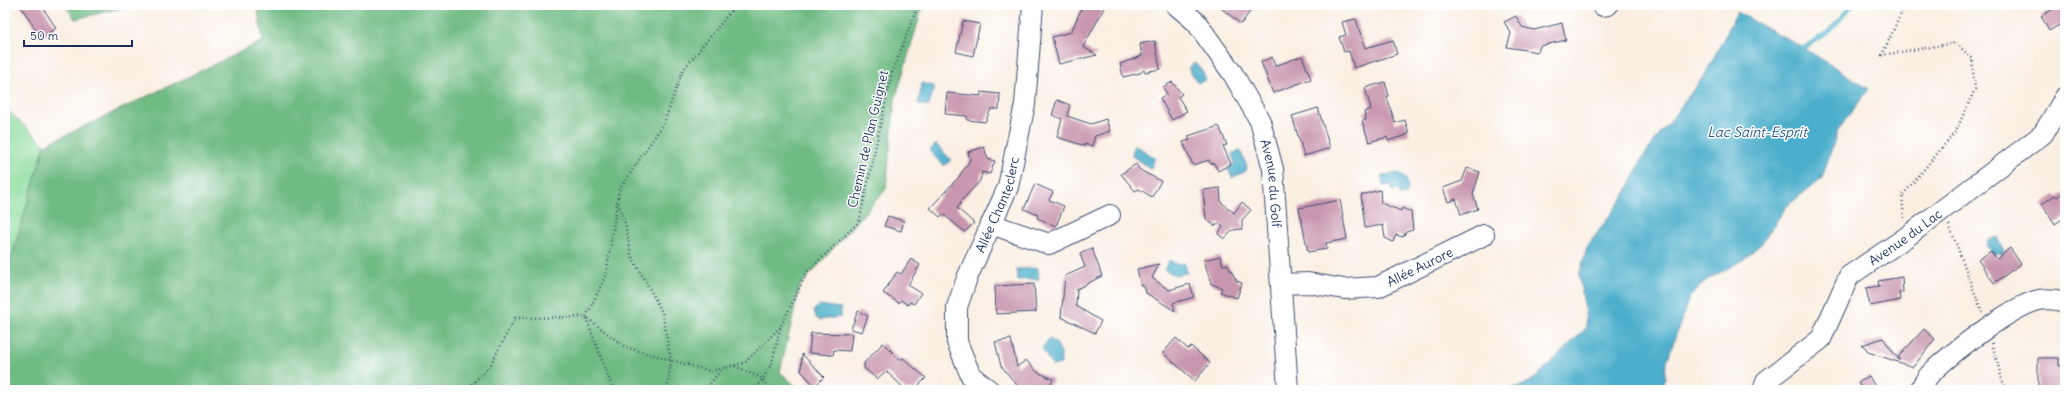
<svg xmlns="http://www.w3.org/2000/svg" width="2070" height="395" viewBox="0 0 2070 395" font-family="Delius,sans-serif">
  <rect width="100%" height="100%" fill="#fff"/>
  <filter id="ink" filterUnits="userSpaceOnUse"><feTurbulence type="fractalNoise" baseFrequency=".025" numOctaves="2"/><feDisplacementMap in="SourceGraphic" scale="8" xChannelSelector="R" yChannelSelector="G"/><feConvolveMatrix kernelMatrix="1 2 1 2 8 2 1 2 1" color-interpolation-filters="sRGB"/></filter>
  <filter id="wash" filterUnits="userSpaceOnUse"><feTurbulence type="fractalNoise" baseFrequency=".012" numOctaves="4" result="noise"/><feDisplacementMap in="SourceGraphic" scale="16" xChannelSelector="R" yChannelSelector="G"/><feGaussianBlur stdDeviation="0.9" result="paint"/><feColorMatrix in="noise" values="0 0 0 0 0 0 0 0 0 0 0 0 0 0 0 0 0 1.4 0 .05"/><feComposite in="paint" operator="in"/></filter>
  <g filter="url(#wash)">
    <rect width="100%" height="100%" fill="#faefe2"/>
    <path fill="#8adb9c" stroke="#52857d" d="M5,108L45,145L5,279Z"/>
    <g fill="#6fbb84" stroke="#457571">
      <path d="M65,5H134L75,19Z"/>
      <path d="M257,5H923L895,100L886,189L800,286L780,372L800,390H5V279L45,145L263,41Z"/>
    </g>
    <g fill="#4caecb" stroke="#346e94">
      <path d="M1737,12L1804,48L1869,89L1838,130L1822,178L1786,207L1762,243L1743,260L1705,281L1689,298L1666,364L1664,387L1662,390H1504L1524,385L1535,378L1586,328L1585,310L1579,276L1587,247L1626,193L1643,157L1706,73Z"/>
      <path d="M1194,62L1203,72L1206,80L1198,83L1188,68Z"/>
      <path d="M922,83L934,86L935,90L932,94L929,106L918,104Z"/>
      <path d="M936,144L951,160L944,166L929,151Z"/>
      <path d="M1134,144L1155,158L1151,169L1132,156Z"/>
      <path d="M1240,150L1247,166L1246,171L1232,178L1228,169L1235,163L1231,154Z"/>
      <path d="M1399,173L1406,179L1408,191L1405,195H1400L1398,189L1393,191L1391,189L1392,185L1383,186L1382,175Z"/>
      <path d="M1997,237L2004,252L2000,254L1999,252L1995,256L1986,245L1988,240Z"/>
      <path d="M1169,260L1177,264L1185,263L1187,273L1175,275L1164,270Z"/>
      <path d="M1038,268L1039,279L1017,280L1016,269Z"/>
      <path d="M819,305L841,308V317L820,320L816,318L814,310Z"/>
      <path d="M1050,339L1056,343L1061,353V364L1052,366L1043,350V346Z"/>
    </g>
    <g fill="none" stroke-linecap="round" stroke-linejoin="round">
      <path stroke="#4caecb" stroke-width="4.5" d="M1801,52L1804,48L1830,31L1852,5"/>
    </g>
    <g id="blocks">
      <g fill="#c996af">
        <path d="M20,5H41L56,28L41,38Z"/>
        <path d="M1083,5H1106L1083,47L1097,55L1059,64L1052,37L1071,32Z"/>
        <path d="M1217,5H1255L1241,24Z"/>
        <path d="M2051,5H2065V37L2059,25L2049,31L2041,16L2053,9Z"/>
        <path d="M1516,16L1522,27L1534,30L1562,23L1566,40L1540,46L1538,52L1507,47L1511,33L1504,22Z"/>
        <path d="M1356,19L1365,48L1393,40L1397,54L1354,68L1349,51L1344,52L1339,37L1346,35L1342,22Z"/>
        <path d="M963,21L980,24L973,56L956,52Z"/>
        <path d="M1155,41L1160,69L1145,72L1144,70L1140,73L1123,77L1120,64L1142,56L1140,44Z"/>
        <path d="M1302,56L1311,79L1273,93L1261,62L1272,57L1275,66Z"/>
        <path d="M1172,82L1182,94L1178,97L1187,111L1172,120L1160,98L1167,94L1163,87Z"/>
        <path d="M1385,82L1389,96L1387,97L1395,123L1405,120L1409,134L1388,141L1387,137L1369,142L1362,121L1366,120L1364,112L1371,109L1365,88Z"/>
        <path d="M981,92L1000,94L999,109H991L985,122L967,120V116L945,114L947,93L981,96Z"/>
        <path d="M1057,100L1070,105L1067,116L1091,124L1106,119L1110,131L1095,136L1092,146L1085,144V146L1057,137L1062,119L1052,115Z"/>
        <path d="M1318,108L1330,148L1304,156L1292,116Z"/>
        <path d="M1219,126L1227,145L1223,146L1231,164L1218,171L1214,163L1211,164L1209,160L1193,165L1183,142L1190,140L1188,136Z"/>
        <path d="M984,147L988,159L995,161L990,174L982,172L980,181L960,202L961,203L957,208L974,223L965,232L943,214L940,217L930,208L958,178L970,160L968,152Z"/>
        <path d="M1136,164L1140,170L1161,181L1152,197L1139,189L1135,191L1121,174Z"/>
        <path d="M1467,168L1480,172L1473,194L1478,209L1461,215L1456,199L1448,202L1443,188L1462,181Z"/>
        <path d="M1035,184L1053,192L1049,200L1064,206L1056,226L1037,218L1038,215L1024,209Z"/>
        <path d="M1220,188L1221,202L1234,213L1242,202L1251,210L1242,220V229L1233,230L1224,239L1218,234L1223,227L1218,223L1215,226L1206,219L1203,190Z"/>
        <path d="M1380,190L1381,203L1401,211L1402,208L1411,212L1413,230L1406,232L1403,237L1396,235L1393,242L1385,238L1383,225L1365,228L1361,195Z"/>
        <path d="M2065,192V217L2055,224L2042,204L2055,195L2057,197Z"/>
        <path d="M1340,200L1347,239L1326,243L1327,249L1308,252L1299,208Z"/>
        <path d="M888,216L904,221L901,231L884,226Z"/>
        <path d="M1092,248L1102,276L1077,289L1076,306L1101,321L1095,333L1061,317L1065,276L1085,267L1080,254Z"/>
        <path d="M2010,248L2021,264L1994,283L1978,260L1991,251L1997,259Z"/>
        <path d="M1220,256L1223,265L1227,264L1237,281L1242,283L1237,298L1220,292L1222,288L1211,284L1204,260Z"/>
        <path d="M911,259L920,265L908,285L921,293L914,304L910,302L908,305L901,300L899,303L883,293L897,272L901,274Z"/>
        <path d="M1159,264L1152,278L1169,290L1190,284L1194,297L1173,303L1175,311L1146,293L1144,286H1141L1137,269Z"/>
        <path d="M1902,277L1903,292L1899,293L1900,300L1870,306L1866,288L1879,286L1878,281Z"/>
        <path d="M1034,284L1036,312L996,314L995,286Z"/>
        <path d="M858,311L868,316L862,332L851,329Z"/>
        <path d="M1924,329L1935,339L1913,367L1868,352L1866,348L1862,345L1883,338L1899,360V356Z"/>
        <path d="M811,333L852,334L850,351L834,350L833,355L809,353Z"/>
        <path d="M1176,338L1188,349L1191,346L1210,363L1195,381L1163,353Z"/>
        <path d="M1011,339L1017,367L1026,360L1037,372L1053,379L1048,390H1021L1001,366L995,342Z"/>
        <path d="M883,343L900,360L903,358L926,378L914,390H906L886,371L877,379L864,368V363Z"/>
        <path d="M802,354L824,377L815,386L801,371Z"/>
        <path d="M2038,358H2059V366H2065V390H2038Z"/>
        <path d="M1869,376L1877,390H1863L1858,383Z"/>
      </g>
    </g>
  </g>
  <g filter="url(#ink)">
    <use href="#blocks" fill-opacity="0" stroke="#3c4c72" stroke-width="1"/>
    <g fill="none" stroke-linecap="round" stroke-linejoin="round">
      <g stroke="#3c4c72" stroke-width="22">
        <g id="minor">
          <path id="s1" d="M1176,5L1196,22L1233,74L1260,121L1273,169L1288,390"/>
          <path d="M1603,6L1608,5"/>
          <path d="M991,224L1049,244L1110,215"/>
          <path id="s2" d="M1281,284L1308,283L1344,289L1378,287L1484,235"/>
          <path id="s3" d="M989,390L971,376L957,342V307L967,278L1008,187L1025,104L1033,5"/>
          <path id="s4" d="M1763,390L1766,381L1821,339L1849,276L1905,238L2043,134L2065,97"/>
          <path d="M1920,390C1923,384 1927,377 1932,372C1954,351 2007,310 2035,301C2045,298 2055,299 2065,302"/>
        </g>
      </g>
      <g stroke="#3c4c72" stroke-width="2.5" stroke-dasharray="1 3" stroke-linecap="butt">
        <path d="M736,5L683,70L664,123L619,190L606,275L586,317L625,347L710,371L745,363L781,326"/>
        <path d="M618,203L625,223L631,255L662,312L671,360L667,390"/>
        <path d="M1904,218L1902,196L1956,131L1975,89L1972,59L1956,43L1882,55L1905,5"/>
        <path d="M1949,225L1982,312"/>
        <path d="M1992,343L2003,383L2008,390"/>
        <path d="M735,366L763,379L769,390"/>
        <path d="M466,390L490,366L515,318L586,317L613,390"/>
        <path d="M705,390L722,369"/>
        <path d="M753,390L763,379L772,362L781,326L807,272L859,222L892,73L918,5"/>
      </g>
      <use href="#minor" stroke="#fff" stroke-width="20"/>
    </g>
  </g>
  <g text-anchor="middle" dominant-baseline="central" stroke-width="3" stroke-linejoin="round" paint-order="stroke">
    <g font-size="13" fill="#1b2f5e" stroke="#fff">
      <text transform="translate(868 139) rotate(-77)">Chemin de Plan Guignet</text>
      <text stroke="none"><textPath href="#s1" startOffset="208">Avenue du Golf</textPath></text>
      <text stroke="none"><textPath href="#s3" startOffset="205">Allée Chanteclerc</textPath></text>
      <text stroke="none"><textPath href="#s4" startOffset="216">Avenue du Lac</textPath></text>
      <text stroke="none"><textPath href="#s2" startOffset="144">Allée Aurore</textPath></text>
    </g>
    <g font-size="14" font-style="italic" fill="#2c5b84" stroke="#fff">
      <text x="1757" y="132">Lac Saint-Esprit</text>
    </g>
  </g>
  <rect width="2070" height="395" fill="none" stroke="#fff" stroke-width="20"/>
  <path d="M24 40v6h108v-6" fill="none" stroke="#1b2f5e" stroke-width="2"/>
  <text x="30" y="40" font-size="12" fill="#1b2f5e" stroke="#ffffff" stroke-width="3" paint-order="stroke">50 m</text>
</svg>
